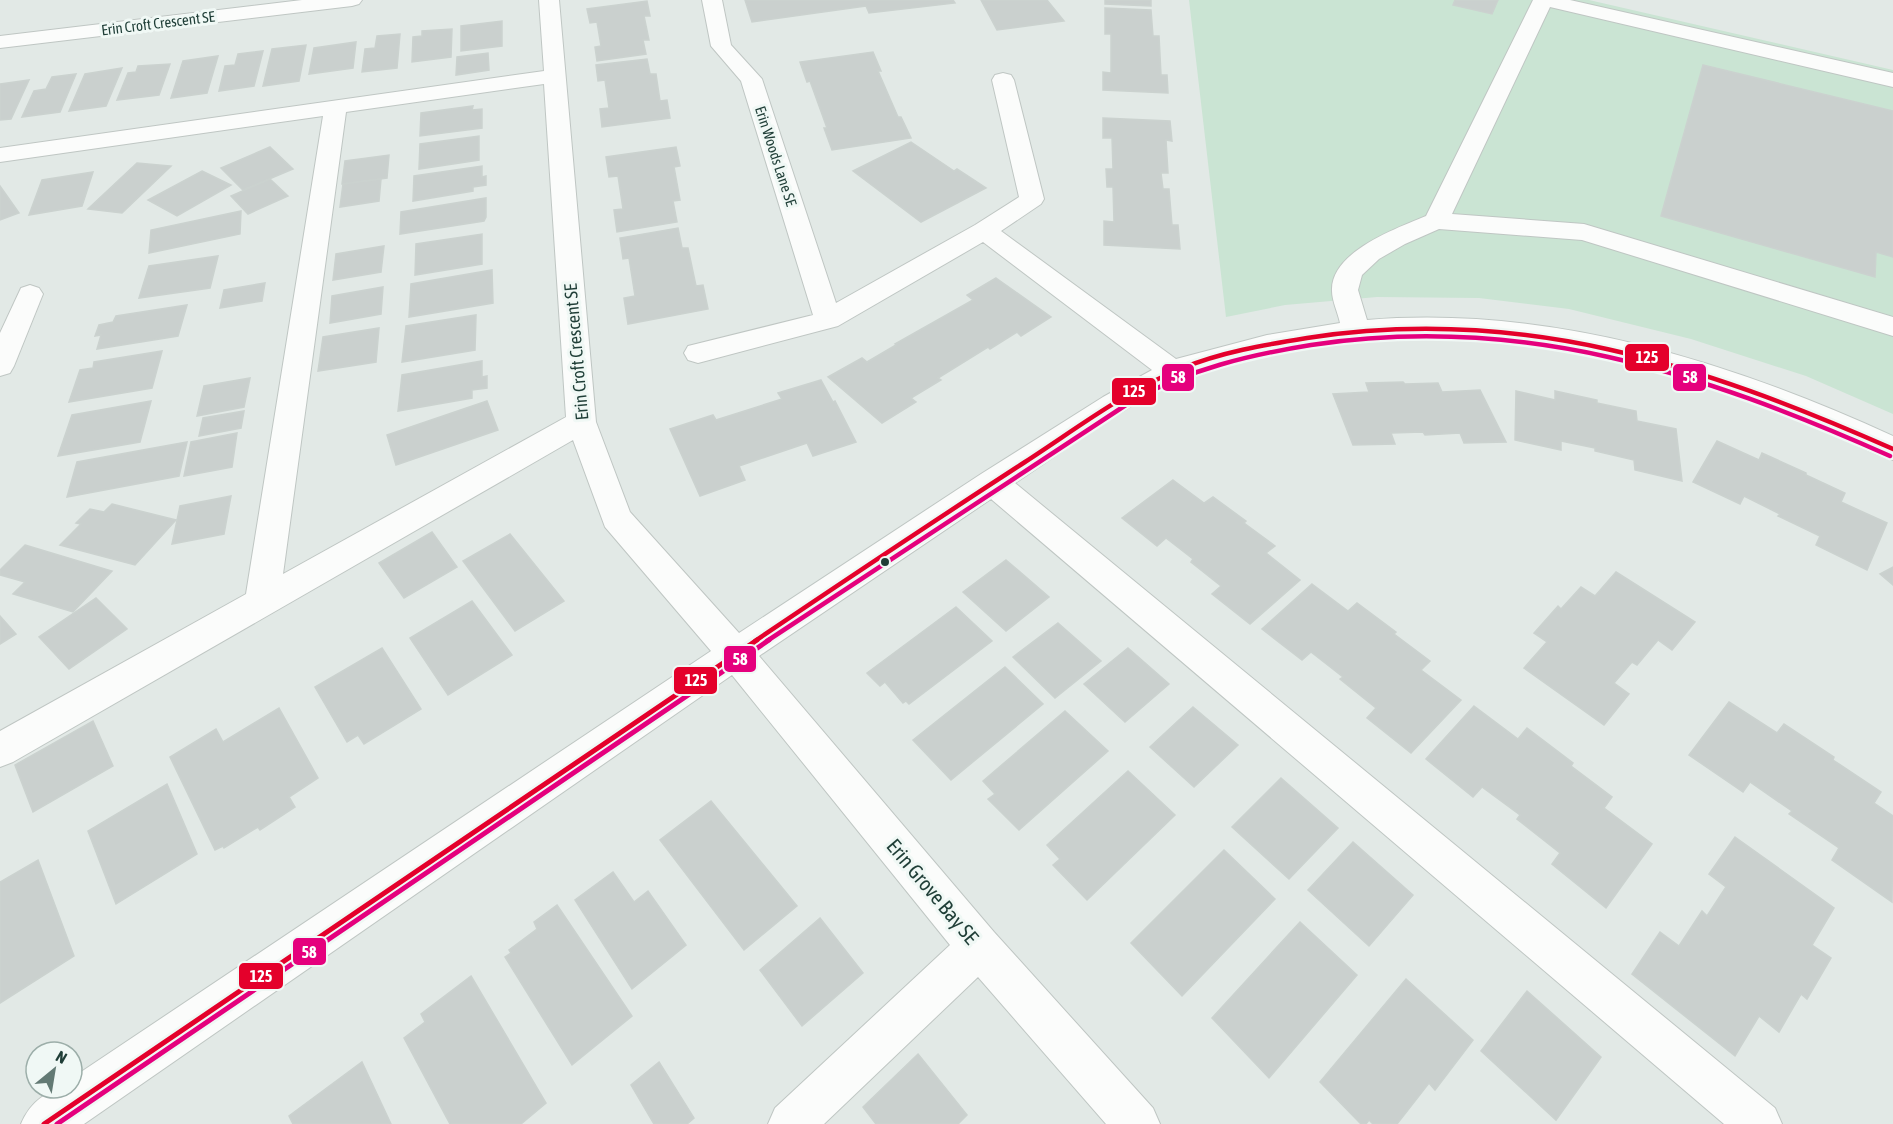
<svg xmlns="http://www.w3.org/2000/svg" width="1893" height="1124" viewBox="0 0 1893 1124" font-family="'Asap Condensed',sans-serif">
  <rect width="100%" height="100%" fill="#e2e9e6"/>
  <path fill="#cae4d3" d="M1189,0H1589L1893,70V414L1806,376L1691,339L1569,309L1479,298L1377,297L1285,305L1226,317Z"/>
  <g fill="#cad0ce" stroke="#cbd2cf" stroke-width="1.5">
    <path d="M745,0H953L955,3L869,13L866,6L752,22Z"/>
    <path d="M981,0H1047L1064,21L997,30Z"/>
    <path d="M1105,0H1151V6L1105,4Z"/>
    <path d="M1455,0H1498L1492,14L1453,5Z"/>
    <path d="M647,1L650,16H644L649,40H643L646,54L597,61L595,47L601,46L597,22L590,23L587,9Z"/>
    <path d="M1105,8L1151,10L1153,36H1159L1161,75H1167L1168,93L1103,90V72L1111,73V34H1105Z"/>
    <path d="M502,21V46L461,51V26Z"/>
    <path d="M452,29L451,57L412,62L413,37L422,36V31Z"/>
    <path d="M400,34L397,68L362,72L365,49L375,48L377,36Z"/>
    <path d="M356,42L353,68L309,74L314,48Z"/>
    <path d="M306,45L299,81L263,86L272,49Z"/>
    <path d="M263,51L254,86L219,91L225,66L235,65L238,54Z"/>
    <path d="M873,52L881,71H878L898,117H901L911,138L832,150L824,128H827L810,81L807,82L800,62Z"/>
    <path d="M488,53L489,70L456,75L457,57Z"/>
    <path d="M218,56L207,93L171,98L183,61Z"/>
    <path d="M647,59L650,74H656L660,101L667,100L670,118L602,127L600,109L609,108L605,80L598,81L596,65Z"/>
    <path d="M170,64L159,95L117,100L128,73L136,72L138,66Z"/>
    <path d="M1703,65L1893,111V257L1876,252L1875,277L1661,216Z"/>
    <path d="M122,68L106,106L69,111L85,74Z"/>
    <path d="M76,74L60,112L22,117L34,91L46,89L52,77Z"/>
    <path d="M29,80L11,119L0,120V84Z"/>
    <path d="M473,106L472,110L482,109V128L420,136L421,113Z"/>
    <path d="M1103,118L1170,121L1172,141L1166,140L1168,173H1161L1163,189H1169L1172,225H1178L1180,249L1104,245V221L1114,222L1113,187H1107L1106,169H1113L1112,138H1103Z"/>
    <path d="M479,136V160L419,169L420,144Z"/>
    <path d="M911,142L954,171L957,169L986,188L921,222L853,171Z"/>
    <path d="M270,147L293,169L243,190L221,168Z"/>
    <path d="M676,147L680,166L674,167L680,200L673,201L677,222L617,232L614,210L623,209L618,176L609,177L606,157Z"/>
    <path d="M389,155L387,178L342,184L345,161Z"/>
    <path d="M137,163L171,166L122,213L88,209Z"/>
    <path d="M482,166V177L486,176V185L473,187V191L413,201L414,176Z"/>
    <path d="M202,171L231,185L177,216L148,200Z"/>
    <path d="M93,172L82,206L29,215L42,180Z"/>
    <path d="M270,179L288,196L248,214L231,196Z"/>
    <path d="M381,179L379,201L340,207L343,184Z"/>
    <path d="M0,186L19,213L0,220Z"/>
    <path d="M486,198V217L484,221L400,234L401,212Z"/>
    <path d="M241,211L240,234L149,253L151,230Z"/>
    <path d="M678,228L682,248H688L696,286L703,285L708,309L628,324L624,298L635,296L629,258L623,259L620,238Z"/>
    <path d="M482,234V264L415,275L416,244Z"/>
    <path d="M384,246L381,272L333,280L336,254Z"/>
    <path d="M218,256L210,288L139,298L149,266Z"/>
    <path d="M492,270L493,303L409,317L411,284Z"/>
    <path d="M996,278L1051,317L1021,336L1017,332L990,349L988,347L938,378L941,380L911,398L916,402L882,423L828,377L862,358L867,362L896,345L895,344L973,300L967,295Z"/>
    <path d="M265,283L262,301L220,308L224,290Z"/>
    <path d="M383,287L381,314L330,323L332,296Z"/>
    <path d="M187,305L178,336L97,349L101,335L95,336L99,325L113,322L116,316Z"/>
    <path d="M476,315L475,350L402,362L406,326Z"/>
    <path d="M379,328L376,362L318,371L323,337Z"/>
    <path d="M162,351L152,388L69,402L80,370L93,368L94,362Z"/>
    <path d="M482,361V377L487,376V388L472,390V398L398,411L402,375Z"/>
    <path d="M250,378L244,407L197,416L204,386Z"/>
    <path d="M821,380L833,402L835,401L856,442L813,456L807,443L739,466L745,480L700,496L670,429L713,415L716,420L782,399L778,393Z"/>
    <path d="M1403,382L1405,384L1438,383L1442,392L1480,390L1506,442L1464,443L1460,433L1425,435L1423,432L1391,433L1395,444L1353,445L1333,394L1369,392L1366,383Z"/>
    <path d="M1516,391L1555,400V391L1597,400V403L1636,411L1637,421L1676,429L1682,481L1635,470L1634,460L1595,451V448L1561,441V450L1515,440Z"/>
    <path d="M151,401L140,442L58,456L72,415Z"/>
    <path d="M487,401L498,430L396,465L387,435Z"/>
    <path d="M244,411L241,428L199,436L203,418Z"/>
    <path d="M237,433L232,467L184,476L191,442Z"/>
    <path d="M1717,441L1759,460L1762,453L1806,473V475L1845,493L1841,502L1887,523L1867,570L1816,545L1820,536L1778,516L1780,514L1744,496L1740,504L1693,482Z"/>
    <path d="M187,442L179,476L67,497L77,462Z"/>
    <path d="M1173,480L1204,503L1213,497L1246,521L1244,523L1275,546L1266,553L1300,580L1250,624L1212,594L1221,586L1191,562L1193,559L1166,538L1157,546L1122,518Z"/>
    <path d="M231,496L224,534L172,544L180,506Z"/>
    <path d="M112,504L176,520L135,565L60,545L81,524L76,523L90,509L104,512Z"/>
    <path d="M432,532L457,567L404,598L379,563Z"/>
    <path d="M510,534L564,601L515,631L463,561Z"/>
    <path d="M25,545L112,571L73,612L13,594L25,582L0,575V570Z"/>
    <path d="M1006,560L1049,597L1006,631L963,592Z"/>
    <path d="M1893,567V585L1880,574Z"/>
    <path d="M1616,572L1695,622L1672,650L1658,640L1637,665L1632,662L1614,683L1629,694L1604,725L1524,668L1547,642L1534,633L1558,606L1561,609L1581,587L1595,596Z"/>
    <path d="M1312,584L1348,611L1357,603L1396,632L1394,634L1430,661L1421,670L1461,700L1411,753L1367,718L1376,708L1340,679L1343,677L1311,652L1302,660L1262,629Z"/>
    <path d="M96,598L127,629L69,669L39,637Z"/>
    <path d="M472,601L512,655L448,695L410,638Z"/>
    <path d="M956,607L992,641L909,704L906,701L903,703L885,682L880,686L867,673Z"/>
    <path d="M0,616L16,634L0,644Z"/>
    <path d="M1058,623L1101,661L1055,698L1013,657Z"/>
    <path d="M382,648L421,709L364,744L358,735L347,742L315,687Z"/>
    <path d="M1128,648L1169,684L1125,722L1084,684Z"/>
    <path d="M1005,667L1043,704L951,780L913,740Z"/>
    <path d="M1729,702L1777,733L1784,724L1834,757L1833,760L1881,792L1874,803L1893,816L1892,902L1832,860L1839,848L1789,814L1792,811L1750,782L1743,792L1689,755Z"/>
    <path d="M1474,706L1518,739L1527,728L1573,763L1571,766L1612,797L1604,808L1652,844L1606,908L1552,864L1560,853L1517,819L1520,815L1482,787L1473,797L1426,759Z"/>
    <path d="M1193,707L1238,745L1194,787L1150,747Z"/>
    <path d="M279,708L318,778L289,797L295,807L260,830L258,827L224,848L223,846L215,850L170,757L216,729L223,742Z"/>
    <path d="M1065,711L1108,751L1019,830L988,799L995,794L983,781Z"/>
    <path d="M93,721L113,766L33,812L15,765Z"/>
    <path d="M1128,771L1175,815L1087,900L1053,865L1060,859L1047,845Z"/>
    <path d="M1281,778L1338,828L1289,879L1232,827Z"/>
    <path d="M167,784L197,854L116,904L88,831Z"/>
    <path d="M711,801L797,906L744,950L660,840Z"/>
    <path d="M1735,837L1834,908L1812,945L1831,958L1807,999L1801,994L1779,1032L1759,1016L1735,1056L1632,974L1660,932L1679,946L1702,911L1707,916L1726,887L1709,874Z"/>
    <path d="M1353,842L1413,895L1369,946L1308,890Z"/>
    <path d="M1224,850L1275,899L1182,996L1131,943Z"/>
    <path d="M38,860L74,956L0,1003V882Z"/>
    <path d="M613,872L634,902L648,891L686,945L632,989L575,900Z"/>
    <path d="M557,905L632,1016L572,1065L505,957L511,953L509,950L537,929L534,922Z"/>
    <path d="M820,918L863,973L802,1026L760,970Z"/>
    <path d="M1300,922L1357,975L1269,1078L1212,1018Z"/>
    <path d="M471,976L546,1103L521,1124H450L404,1038L425,1022L421,1014Z"/>
    <path d="M1406,979L1473,1040L1435,1090L1429,1083L1397,1124H1373L1369,1120L1366,1124H1361L1320,1082Z"/>
    <path d="M1527,991L1601,1057L1556,1120L1481,1051Z"/>
    <path d="M918,1054L967,1115L958,1124H876L863,1107Z"/>
    <path d="M362,1062L391,1124H293L289,1116Z"/>
    <path d="M659,1062L694,1118L687,1124H654L631,1085Z"/>
  </g>
  <g fill="none" stroke-linecap="round" stroke-linejoin="round">
    <g stroke="#bfc6c3" stroke-width="2">
      <g id="minor">
        <path d="M302,0H362L359,4L352,6L0,48V36Z"/>
        <path d="M539,0H559L596,422L630,512L739,633L981,474L1103,397L1152,370L983,242L838,326L698,363L688,360L684,353L688,346L813,315L741,81L711,46L702,0H722L731,45L762,79L836,303L975,225L1019,197L992,80L995,75L1003,73L1011,75L1014,80L1044,199L1041,204L1001,231L1176,359L1267,335L1340,323C1338,313 1332,301 1332,291C1330,252 1397,228 1426,216L1533,0H1570L1893,73V87L1550,7L1452,214L1584,224L1893,317V336L1582,240L1439,229L1405,244L1379,259L1362,275L1358,290L1367,320C1549,305 1729,361 1893,436V460C1871,453 1850,441 1829,432C1793,416 1757,401 1720,388C1576,340 1431,321 1281,351C1246,358 1210,366 1178,381C1120,408 1068,448 1015,483L1775,1108L1782,1124H1724L991,499L759,656L994,932L1153,1108L1160,1124H1106L978,977L824,1124H768L775,1108L950,945L732,675L84,1124H21C30,1102 48,1088 72,1088V1078L711,651L605,527L573,440L13,762L0,767V731L246,594L323,116L0,162V148L544,71ZM544,84L566,417L283,574L346,112Z"/>
        <path d="M30,285L39,288L43,294L14,366L10,373L0,376V333L21,288Z"/>
      </g>
    </g>
    <use href="#minor" fill="#fbfcfb" fill-rule="evenodd"/>
    <g stroke="#f0f8f5" stroke-width="9">
      <path id="bus-1-far1" d="M755,641C844,581 934,521 1025,462C1076,429 1124,392 1180,369C1221,352 1264,345 1307,338C1520,305 1701,364 1893,449"/>
    </g>
    <g stroke="#f0f8f5" stroke-width="10">
      <path id="bus-1" d="M44,1124L757,640"/>
    </g>
    <g stroke="#f0f8f5" stroke-width="9">
      <path id="bus-2-far1" d="M767,641L1135,399C1191,369 1249,355 1311,345C1521,313 1701,372 1890,456"/>
    </g>
    <g stroke="#f0f8f5" stroke-width="10">
      <path id="bus-2" d="M57,1124L769,640"/>
    </g>
    <use href="#bus-1-far1" stroke="#e4002b" stroke-width="4.5"/>
    <use href="#bus-1" stroke="#e4002b" stroke-width="5"/>
    <use href="#bus-2-far1" stroke="#e5007d" stroke-width="4.5"/>
    <use href="#bus-2" stroke="#e5007d" stroke-width="5"/>
  </g>
  <circle fill="#1f3e37" stroke="#f0f8f5" stroke-width="2" cx="885" cy="562" r="5"/>
  <g text-anchor="middle" dominant-baseline="central" stroke-width="6" stroke-linejoin="round" paint-order="stroke">
    <g font-size="15" fill="#1f3e37" stroke="#f0f8f5">
      <text transform="translate(158 23) rotate(-7)">Erin Croft Crescent SE</text>
      <text transform="translate(776 156) rotate(72)">Erin Woods Lane SE</text>
    </g>
    <g font-size="18" fill="#1f3e37" stroke="#f0f8f5">
      <text transform="translate(576 352) rotate(-95)">Erin Croft Crescent SE</text>
    </g>
    <g font-size="21" fill="#1f3e37" stroke="#f0f8f5">
      <text transform="translate(933 891) rotate(50)">Erin Grove Bay SE</text>
    </g>
  </g>
  <g stroke="#f0f8f5" stroke-width="2">
    <rect x="1624" y="343" width="46" height="29" rx="6" fill="#e4002b"/>
    <rect x="1161" y="363" width="34" height="29" rx="6" fill="#e5007d"/>
    <rect x="1672" y="363" width="35" height="29" rx="6" fill="#e5007d"/>
    <rect x="1111" y="377" width="46" height="29" rx="6" fill="#e4002b"/>
    <rect x="723" y="645" width="34" height="28" rx="6" fill="#e5007d"/>
    <rect x="673" y="666" width="45" height="29" rx="6" fill="#e4002b"/>
    <rect x="292" y="937" width="35" height="29" rx="6" fill="#e5007d"/>
    <rect x="238" y="962" width="46" height="28" rx="6" fill="#e4002b"/>
  </g>
  <g font-size="16" text-anchor="middle" font-weight="bold" fill="#fff">
    <text x="1647" y="363">125</text>
    <text x="1178" y="383">58</text>
    <text x="1690" y="383">58</text>
    <text x="1134" y="397">125</text>
    <text x="740" y="665">58</text>
    <text x="696" y="686">125</text>
    <text x="309" y="958">58</text>
    <text x="261" y="982">125</text>
  </g>
  <g transform="translate(54 1070) rotate(30)"><circle r="28" fill="#f0f8f5" stroke="#9caea9" stroke-width="1.5"/>
  <path d="M0-4.5L10 22L0 15L-10 22Z" fill="#637a74"/>
  <text y="-9" font-size="16" font-weight="bold" text-anchor="middle" fill="#1f3e37">N</text>
  </g>
</svg>
